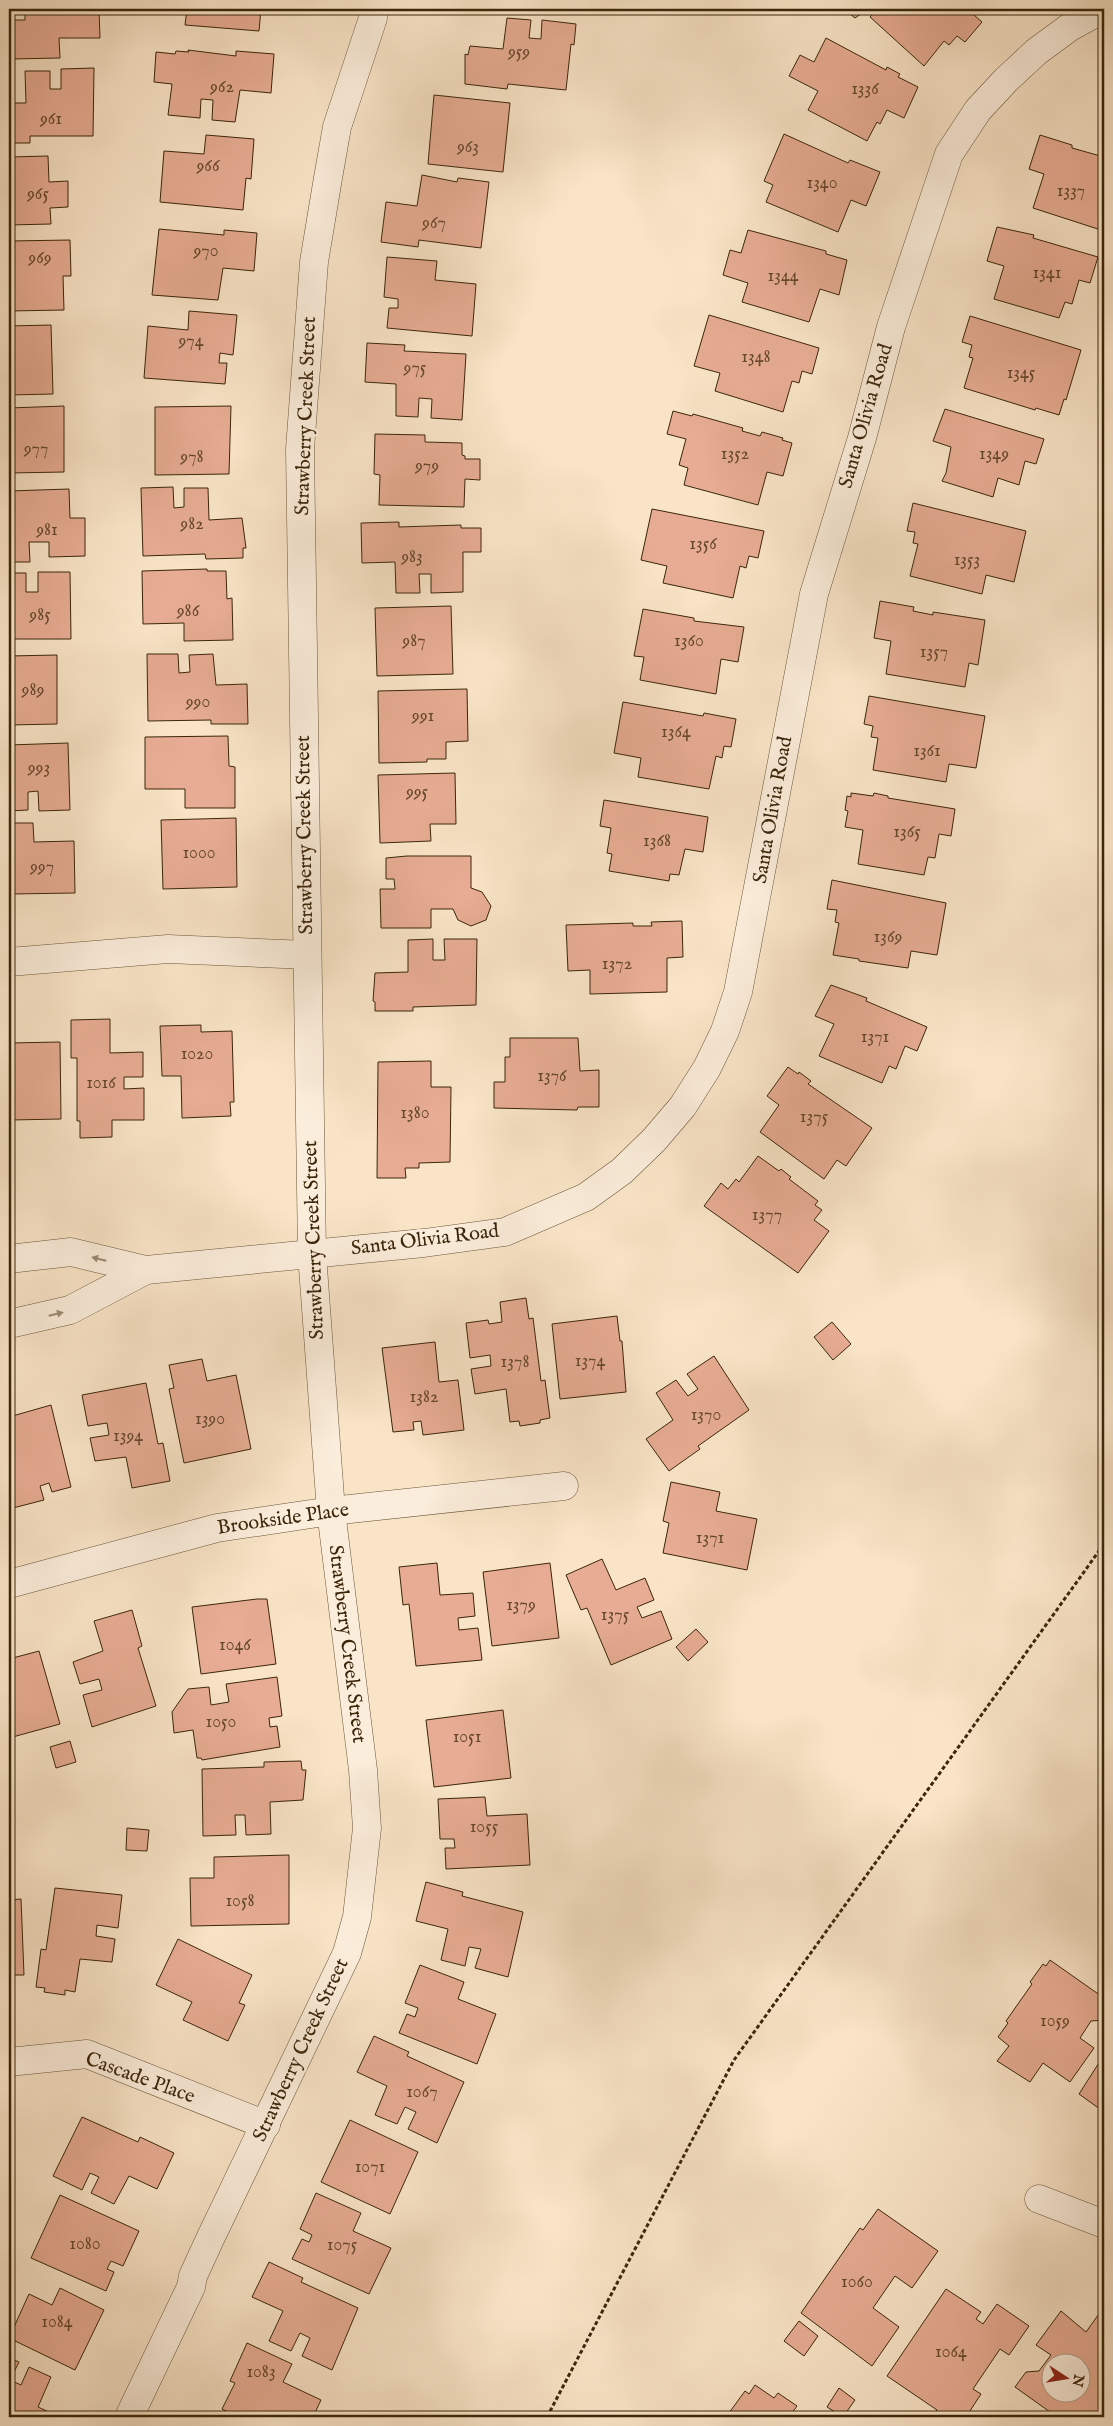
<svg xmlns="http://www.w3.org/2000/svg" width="1113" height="2426" viewBox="0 0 1113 2426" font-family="'IM FELL English',serif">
  <rect width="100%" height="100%" fill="#f9e4c7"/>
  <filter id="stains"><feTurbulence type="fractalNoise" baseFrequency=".004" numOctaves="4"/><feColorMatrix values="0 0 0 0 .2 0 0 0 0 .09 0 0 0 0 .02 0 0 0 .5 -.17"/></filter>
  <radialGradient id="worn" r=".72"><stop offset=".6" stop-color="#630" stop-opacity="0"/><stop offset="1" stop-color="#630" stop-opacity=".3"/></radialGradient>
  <g fill="#e7ac93" stroke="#3b260a" fill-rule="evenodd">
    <path d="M16,9H99L100,38H59L60,58L12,59L11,20H25V9Z"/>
    <path d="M187,9H261L259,31L185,25Z"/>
    <path d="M844,9H868L855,18Z"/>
    <path d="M877,9H967L982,22L965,42L957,36L949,45L944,41L924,66L870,17Z"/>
    <path d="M507,18L531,20L529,38L541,39L542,20L576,24L574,45L571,44L566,90L508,84L507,89L465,84V54L468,55L470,46L503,49Z"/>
    <path d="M826,38L886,70L887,67L900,74L898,77L918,87L904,118L887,110L880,124L877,122L867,141L808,110L818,91L789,76L800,55L814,62Z"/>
    <path d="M188,50L236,56V51L274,54L271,93L240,90L235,122L212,120L213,100L201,99L200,118L168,115L172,84L154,82L156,52L175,54L176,51L189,52Z"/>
    <path d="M94,68L93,136H30V143H9V103H26L25,71H50V89H61V69Z"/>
    <path d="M434,95L510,103L503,172L428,164Z"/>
    <path d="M784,134L848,163L850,160L880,172L866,206L851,200L838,232L766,202L773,185L764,181Z"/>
    <path d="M206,135L254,139L251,179L246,178L243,210L160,202L164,151L204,154Z"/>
    <path d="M1040,135L1072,145V148L1104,157V231L1033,208L1044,174L1029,169Z"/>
    <path d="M48,156L49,182L68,181V207L50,208L51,224L9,225V157Z"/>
    <path d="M422,175L457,182L458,178L489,182L481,248L419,240L418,247L381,242L386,202L417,206Z"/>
    <path d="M997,227L1034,235L1033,238L1098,257L1090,283L1079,280L1072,304L1065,302L1059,318L994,299L1004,266L987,261Z"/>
    <path d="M159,229L224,235V230L257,233L254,271L223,268L218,300L152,295Z"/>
    <path d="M748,230L826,251V254L847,260L839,295L820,289L809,322L742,302L748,283L723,275L730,250L741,253Z"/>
    <path d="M70,240L71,276H63L64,310L9,311V241Z"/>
    <path d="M387,257L437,261L435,280L476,284L472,336L387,328L389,308H398V299L384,297Z"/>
    <path d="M189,311L237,315L233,355L220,353L219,363H227L225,384L144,378L148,326L188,330Z"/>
    <path d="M709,315L819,348L812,374L802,371L799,383L792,381L783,412L715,391L720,373L694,366Z"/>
    <path d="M970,316L1081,350L1066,400L1064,399L1059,415L1036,408L1035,410L964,388L973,358L969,357L972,345L962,342Z"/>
    <path d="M51,325L53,394L9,395V326Z"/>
    <path d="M367,343L405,345L404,351L466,354L462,420L431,418L432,399L419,398L418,417L396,416V384L365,382Z"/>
    <path d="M64,406V472L9,473V408Z"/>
    <path d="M231,406L229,474L155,475V407Z"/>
    <path d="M945,409L1044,439L1036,464L1025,461L1019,485L998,478L993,497L942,481L946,473L951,447L933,441Z"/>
    <path d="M673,411L692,416L693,414L743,428L742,431L760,436L762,432L783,438L782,440L792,443L783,476L767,472L758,505L684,485L688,468L679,465L686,439L667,434Z"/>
    <path d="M375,434L425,435V442L462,443V455L465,456V459H480V480L465,479L464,507L379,505L380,475L374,474Z"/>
    <path d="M173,487L174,508L184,507V488H208L209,520L242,518L246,548H243V558L206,559L205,554L143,556L141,488Z"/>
    <path d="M69,489L70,518H85V556L49,557V542H29L30,562H9V491Z"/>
    <path d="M913,503L1026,531L1014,582L986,575L982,594L910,576L918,544L913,543L915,532L907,531Z"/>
    <path d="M652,509L764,531L758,558L749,556L746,568L740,566L733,598L663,583L667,566L641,560Z"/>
    <path d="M399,522V527L461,525V528H481V552H463V592L431,593V574H419L420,593H396L395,562L362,563L361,523Z"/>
    <path d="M207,569V571H226L227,599L232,598L233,640L184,641V623L143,624L142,571Z"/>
    <path d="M38,572H70L71,639H9V573H26V592H38Z"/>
    <path d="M880,601L914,607L913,611L933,615V612L985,620L978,665L969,663L965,687L886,674L891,641L874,638Z"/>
    <path d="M451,606L453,674L377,676L375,608Z"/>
    <path d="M643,609L694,618V621L744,627L738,662L721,659L716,694L640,680L644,657L634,656Z"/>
    <path d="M147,654H178L179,673L190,672L189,655L213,654L216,685L247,684L248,724H211V720L148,721Z"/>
    <path d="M57,655V724L9,725V656Z"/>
    <path d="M467,689L468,741L446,742V759H427V762L379,763L378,691Z"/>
    <path d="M869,696L985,716L976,768L949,764L946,782L873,770L878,738L871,737L873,726L864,724Z"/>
    <path d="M623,702L703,716L704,713L736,719L731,747L724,746L722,758L716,756L709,789L638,777L641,758L614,753Z"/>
    <path d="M228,736L229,766L235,767V808H185V789H145V737Z"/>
    <path d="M68,743L70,810L39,811L38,791L28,792V810L9,811V745Z"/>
    <path d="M455,773L456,824H430L431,841L380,843L378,775Z"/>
    <path d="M851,793L873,796L874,793L888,796V798L955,809L951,836L939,834L935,858L928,857L924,875L858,864L863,830L845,827L848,811L845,810L847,796L851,797Z"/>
    <path d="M604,800L708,817L703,852L685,849L679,875L670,874L669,881L609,871L612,854L607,853L611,828L600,826Z"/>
    <path d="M236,818L237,887L163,889L161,820Z"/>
    <path d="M9,823H33L34,842L74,841L75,893L11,894L9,892Z"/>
    <path d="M407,856H471V888L482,892L491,906L486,920L471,926L458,920L453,909H431V928H381L380,889H395L394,879H386V858Z"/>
    <path d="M832,880L946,903L937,955L911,951L908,968L859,961V959L833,955L839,923L835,922L837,910L827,909Z"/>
    <path d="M682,921L683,957L667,958V992L590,994V970L568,971L566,925L633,923V926H652L651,922Z"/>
    <path d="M433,939V960H445L444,939H477L476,1005L413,1007V1011H375V1002L373,1001L375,973L408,972V940Z"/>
    <path d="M831,985L867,998L866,1001L927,1027L917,1051L905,1046L896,1069L889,1066L882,1083L819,1056L834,1024L815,1016Z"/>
    <path d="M110,1019V1053L143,1052V1077H124V1089L144,1088V1120H112V1137L80,1138V1121H77V1058H71V1020Z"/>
    <path d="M201,1025V1032L232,1031L234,1102H230L231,1116L182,1118L181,1076H162L160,1026Z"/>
    <path d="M510,1038H578L580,1071L599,1070V1107H578L577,1110L494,1108V1082H505V1057H510Z"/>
    <path d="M60,1042L61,1119L10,1120L9,1043Z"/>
    <path d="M431,1061V1087H451L450,1162L419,1163V1168H405L406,1178H377L378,1062Z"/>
    <path d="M788,1067L798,1074L799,1072L811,1081L808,1084L872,1128L846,1166L837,1160L824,1179L760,1132L779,1105L767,1096Z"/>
    <path d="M758,1156L779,1171L781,1169L791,1177L789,1179L818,1201L815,1205L822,1210L814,1220L829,1231L798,1273L704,1206L721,1183L728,1189L736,1179L739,1182Z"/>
    <path d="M526,1298L529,1319L533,1318L541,1381L545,1380L550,1418L540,1420V1423L520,1426L519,1421L510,1422L506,1389L475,1394L471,1369L491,1366L490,1355L470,1358L466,1323L488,1320L489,1324L502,1322L500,1302Z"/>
    <path d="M617,1316L620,1341H622L626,1392L560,1399L552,1324Z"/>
    <path d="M832,1322L851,1344L833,1360L814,1337Z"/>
    <path d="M435,1342L439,1382L458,1380L464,1430L423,1435L421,1421L413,1422L414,1430L393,1432L382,1348Z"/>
    <path d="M714,1356L749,1410L698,1446L700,1449L669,1471L646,1439L673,1420L656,1393L676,1380L688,1396L698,1389L687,1374Z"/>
    <path d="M202,1359L207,1381L236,1375L251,1449L184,1463L169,1389L174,1388L169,1365Z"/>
    <path d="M146,1383L158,1444L163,1443L170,1481L132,1488L126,1457L95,1461L90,1438L109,1435L107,1423L88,1426L82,1395Z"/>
    <path d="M51,1405L71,1487L52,1492L49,1483L40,1486L44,1500L9,1509V1417Z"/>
    <path d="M671,1482L720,1492L716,1511L757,1519L747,1570L663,1553L669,1523L663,1521Z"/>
    <path d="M602,1559L616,1590L645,1578L654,1600L637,1607L642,1618L661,1611L672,1639L611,1665L587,1608L581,1610L566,1575Z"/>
    <path d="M437,1563L440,1595L473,1593L475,1616L458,1618L459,1630L478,1628L482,1660L416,1666L409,1604L403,1605L399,1567Z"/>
    <path d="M550,1563L559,1638L492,1646L483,1572Z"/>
    <path d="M257,1599H267L276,1664L201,1674L192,1607Z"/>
    <path d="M132,1610L142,1646L138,1648L156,1706L92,1727L83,1695L102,1690L99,1679L80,1684L73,1662L103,1651L94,1621Z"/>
    <path d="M696,1629L708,1642L688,1661L676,1647Z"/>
    <path d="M39,1651L60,1724L9,1738V1659Z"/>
    <path d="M277,1677L282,1716L269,1718L270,1727L277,1726L280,1747L202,1760L201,1758H197L193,1730L174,1733L172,1712L188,1689L209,1687L211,1705L229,1702L226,1684Z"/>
    <path d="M503,1710L511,1778L434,1787L426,1720Z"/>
    <path d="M70,1741L76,1762L56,1768L50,1747Z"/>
    <path d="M301,1761L302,1770H306L303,1800L270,1802L271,1834L246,1835L245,1815H235L236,1835L203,1836L202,1769L264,1767V1762Z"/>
    <path d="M485,1797L487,1816L527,1814L530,1865L446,1869L445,1848H455L454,1839H440L438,1799Z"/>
    <path d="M127,1828L149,1830L147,1851L126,1850Z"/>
    <path d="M289,1855V1924L191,1926L190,1878H214V1857Z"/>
    <path d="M426,1882L463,1892L462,1896L523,1912L508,1977L475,1968L481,1949L469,1947L465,1966L441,1960L448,1929L416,1921Z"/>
    <path d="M55,1888L122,1895L118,1928L97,1925L96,1936L115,1939L112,1962L80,1959L75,1992L65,1990V1995L44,1992L45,1988L36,1987L41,1949L46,1950Z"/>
    <path d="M21,1899L24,1975H9V1900Z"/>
    <path d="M178,1939L252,1975L239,2003L245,2005L228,2041L183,2020L192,2002L156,1985Z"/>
    <path d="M1050,1960L1104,1998V2020L1091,2021L1080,2038L1094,2048L1070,2082L1043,2063L1030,2082L997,2061L1009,2046L998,2037L1008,2023L1006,2021L1032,1984L1030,1982L1043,1964L1046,1966Z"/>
    <path d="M420,1965L464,1982L458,1999L496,2014L477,2064L399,2033L407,2014L415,2017L418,2008L405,2003Z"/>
    <path d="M374,2036L409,2052L407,2056L464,2082L437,2143L408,2129L416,2112L405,2107L397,2124L375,2115L387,2086L357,2072Z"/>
    <path d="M1104,2055V2112L1079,2094Z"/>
    <path d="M82,2117L138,2142L140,2137L174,2153L157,2189L129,2176L114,2204L91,2193L99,2177L90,2173L82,2190L53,2176Z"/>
    <path d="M350,2120L418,2152L390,2214L321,2182Z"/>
    <path d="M316,2193L361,2213L353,2231L391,2248L369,2294L292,2259L302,2239L309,2242L312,2235L300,2229Z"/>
    <path d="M60,2195L139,2231L123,2266L111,2261L107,2269L114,2272L106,2291L31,2258Z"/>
    <path d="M878,2209L938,2251L912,2288L895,2276L873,2308L899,2327L872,2366L801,2313L860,2228L863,2230Z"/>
    <path d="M269,2262L303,2278L301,2282L358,2308L332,2370L302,2356L310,2338L300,2333L291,2351L269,2341L283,2311L252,2297Z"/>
    <path d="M60,2288L104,2310L75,2370L9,2338L29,2294L52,2305Z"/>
    <path d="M946,2289L981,2312L976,2319L983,2324L997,2304L1029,2326L1009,2355L1000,2349L973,2389L981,2394L966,2417H932L937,2410L887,2376Z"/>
    <path d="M1061,2311L1086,2332L1101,2311L1104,2313V2403L1094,2417H1057L1015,2387L1026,2372L1039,2371L1051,2355L1036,2345ZM1050,2364H1080V2394H1050Z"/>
    <path d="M799,2321L818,2336L804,2356L784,2341Z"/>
    <path d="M247,2343L292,2364L283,2382L321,2400L313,2417H239L222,2409L235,2383L230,2381Z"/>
    <path d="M9,2358L19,2362L10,2380L21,2385L29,2367L51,2377L38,2407L60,2417H9Z"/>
    <path d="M755,2385L774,2398L778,2393L797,2406L789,2417H726L745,2391L749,2394Z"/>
    <path d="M839,2388L855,2400L843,2417L827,2407Z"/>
    <path d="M199,2412L209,2417H196Z"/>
  </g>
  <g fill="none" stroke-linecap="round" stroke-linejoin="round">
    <g stroke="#6a5639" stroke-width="29">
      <g id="minor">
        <path d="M9,962L168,949L307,955"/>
        <path d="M9,1259L71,1252L146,1270L424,1243L505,1232L586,1197L622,1171L654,1140L683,1106L707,1068L725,1031L738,992L814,594L862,438L891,327L949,154L978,110L1006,80L1036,52L1070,27L1103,9"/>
        <path d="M9,1324L70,1310L146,1270"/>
        <path d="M9,1584L217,1528L331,1511L564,1486"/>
        <path d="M9,2062L87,2054L266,2125"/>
        <path d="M1039,2199L1104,2224"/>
        <path d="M129,2417L191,2287L193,2276L210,2239L347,1953L357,1917L367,1828L363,1770L331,1511L312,1254L300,449L314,262L328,178L337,127L373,18"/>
      </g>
    </g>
    <path stroke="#3b260a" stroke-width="3" stroke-dasharray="4 2.5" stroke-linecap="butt" d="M547,2417L734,2060L1104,1544"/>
    <use href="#minor" stroke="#fbeddb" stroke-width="28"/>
  </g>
  <defs><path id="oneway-solid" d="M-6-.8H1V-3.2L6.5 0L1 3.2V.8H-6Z" transform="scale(1.25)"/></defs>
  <g fill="#9b8a72">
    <use href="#oneway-solid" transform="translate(99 1259) rotate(-166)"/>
    <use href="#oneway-solid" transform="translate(56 1314) rotate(-13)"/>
  </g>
  <g text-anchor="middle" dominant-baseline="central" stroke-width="5" stroke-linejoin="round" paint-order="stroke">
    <g font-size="18" fill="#66482c">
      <text x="519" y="52">959</text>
      <text x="222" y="87">962</text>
      <text x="865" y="89">1336</text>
      <text x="51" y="119">961</text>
      <text x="468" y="147">963</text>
      <text x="208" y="166">966</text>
      <text x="822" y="183">1340</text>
      <text x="1071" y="191">1337</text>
      <text x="38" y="194">965</text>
      <text x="434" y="223">967</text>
      <text x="206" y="251">970</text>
      <text x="40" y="258">969</text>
      <text x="1047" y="273">1341</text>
      <text x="783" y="276">1344</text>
      <text x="191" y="341">974</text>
      <text x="756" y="357">1348</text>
      <text x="415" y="368">975</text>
      <text x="1021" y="373">1345</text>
      <text x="36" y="449">977</text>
      <text x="735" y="454">1352</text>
      <text x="994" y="454">1349</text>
      <text x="192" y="457">978</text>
      <text x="427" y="466">979</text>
      <text x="192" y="524">982</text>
      <text x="47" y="530">981</text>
      <text x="703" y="544">1356</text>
      <text x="412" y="557">983</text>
      <text x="967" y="560">1353</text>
      <text x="188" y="611">986</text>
      <text x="40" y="615">985</text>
      <text x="414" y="641">987</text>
      <text x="689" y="641">1360</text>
      <text x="934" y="652">1357</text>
      <text x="33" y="690">989</text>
      <text x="198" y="702">990</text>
      <text x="423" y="716">991</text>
      <text x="676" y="732">1364</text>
      <text x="927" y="751">1361</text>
      <text x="39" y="768">993</text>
      <text x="417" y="792">995</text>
      <text x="907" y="832">1365</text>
      <text x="657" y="841">1368</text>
      <text x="199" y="853">1000</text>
      <text x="42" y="867">997</text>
      <text x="888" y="937">1369</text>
      <text x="617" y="964">1372</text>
      <text x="875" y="1037">1371</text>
      <text x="197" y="1054">1020</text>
      <text x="552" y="1076">1376</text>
      <text x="101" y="1083">1016</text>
      <text x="415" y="1113">1380</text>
      <text x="814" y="1117">1375</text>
      <text x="767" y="1215">1377</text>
      <text x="590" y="1361">1374</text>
      <text x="515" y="1362">1378</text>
      <text x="424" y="1397">1382</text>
      <text x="706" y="1415">1370</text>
      <text x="210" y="1419">1390</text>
      <text x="128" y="1436">1394</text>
      <text x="710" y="1538">1371</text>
      <text x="521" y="1605">1379</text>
      <text x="615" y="1615">1375</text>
      <text x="235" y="1645">1046</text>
      <text x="221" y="1722">1050</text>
      <text x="467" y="1737">1051</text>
      <text x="484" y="1827">1055</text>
      <text x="240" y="1901">1058</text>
      <text x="1055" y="2021">1059</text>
      <text x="422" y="2092">1067</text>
      <text x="370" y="2167">1071</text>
      <text x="85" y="2244">1080</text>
      <text x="342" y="2245">1075</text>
      <text x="857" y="2282">1060</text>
      <text x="57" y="2322">1084</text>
      <text x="951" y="2352">1064</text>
      <text x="261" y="2372">1083</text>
    </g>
    <g font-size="20" fill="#3b260a" stroke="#fbeddb">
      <text transform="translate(306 416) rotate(-88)">Strawberry Creek Street</text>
      <text transform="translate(866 416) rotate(-74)">Santa Olivia Road</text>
      <text transform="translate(773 810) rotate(-80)">Santa Olivia Road</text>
      <text transform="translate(305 835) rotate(-91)">Strawberry Creek Street</text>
      <text transform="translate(314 1240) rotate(-92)">Strawberry Creek Street</text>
      <text transform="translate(425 1240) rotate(-7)">Santa Olivia Road</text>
      <text transform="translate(283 1519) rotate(-8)">Brookside Place</text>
      <text transform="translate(347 1644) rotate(83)">Strawberry Creek Street</text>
      <text transform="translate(301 2050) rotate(-65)">Strawberry Creek Street</text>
      <text transform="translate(140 2078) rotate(20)">Cascade Place</text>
    </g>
  </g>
  <rect width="1113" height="2426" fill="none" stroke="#f9e4c7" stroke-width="30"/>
  <rect x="10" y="10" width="1093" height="2406" fill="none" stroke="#3b260a" stroke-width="2.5"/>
  <rect x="15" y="15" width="1083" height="2396" fill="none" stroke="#3b260a"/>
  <g transform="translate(1066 2378) rotate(102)"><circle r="24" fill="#fbeddb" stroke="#ae9d87"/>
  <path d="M0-4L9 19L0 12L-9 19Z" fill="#8f2418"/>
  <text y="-8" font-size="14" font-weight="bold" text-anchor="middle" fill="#3b260a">N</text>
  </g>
  <rect width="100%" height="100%" filter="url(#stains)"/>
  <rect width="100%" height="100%" fill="url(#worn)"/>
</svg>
